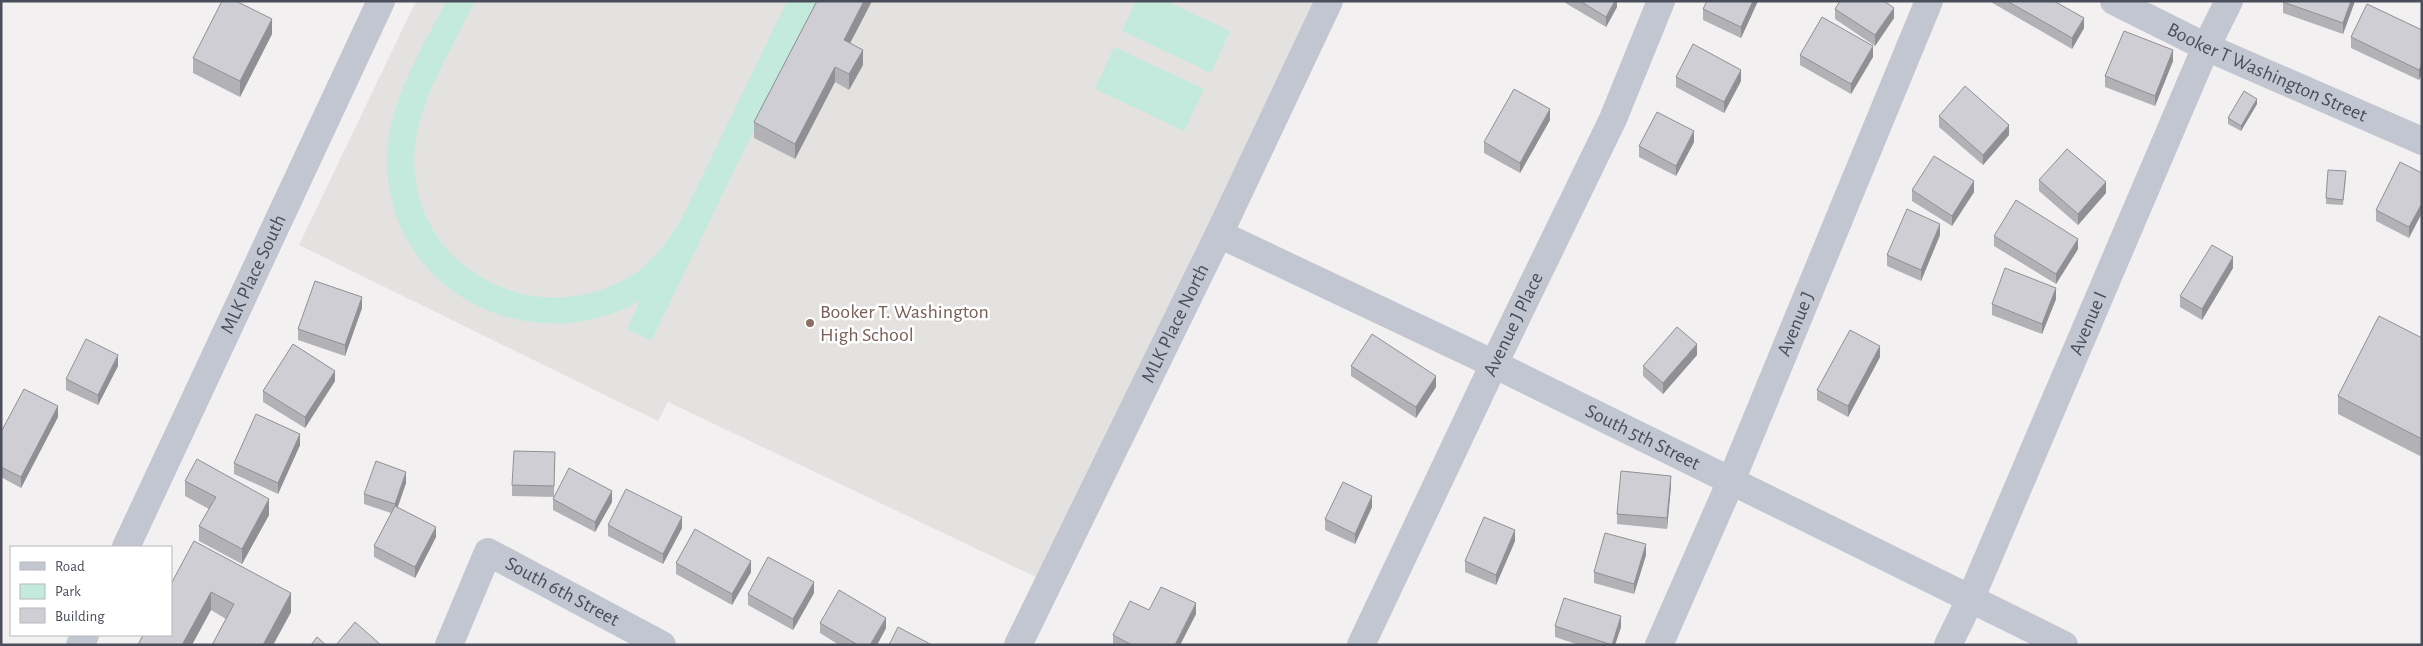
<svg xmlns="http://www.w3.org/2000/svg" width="2423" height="646" viewBox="0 0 2423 646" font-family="'Alegreya Sans',sans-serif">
  <rect width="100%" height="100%" fill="#f2f0f0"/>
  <path fill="#e3e2e1" d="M416,1H1314L1040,579L668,402L658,421L299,245Z"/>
  <g fill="#c3eadc">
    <path d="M446,1H475C452,49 415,105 414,159C414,275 545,335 637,272C656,258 669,239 681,220L787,1H817L651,341L627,329L640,301C529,363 386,291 387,159C388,102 421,51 446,1Z"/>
    <path d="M1136,1H1166L1230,31L1211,73L1122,31Z"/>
    <path d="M1114,47L1204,89L1184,131L1095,89Z"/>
  </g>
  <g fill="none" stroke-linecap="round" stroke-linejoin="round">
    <g stroke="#c2c6d0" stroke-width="28">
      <path id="s1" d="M2114,1L2206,47L2422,141"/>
      <path id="s2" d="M1219,234L1494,364L2064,645"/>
      <path id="s3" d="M126,547L381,1"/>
      <path d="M80,645L85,635"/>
      <path id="s4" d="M449,645L488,552L662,645"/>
      <path id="s5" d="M1018,645L1219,234L1329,1"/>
      <path id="s6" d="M1361,645L1494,364L1613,119L1661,1"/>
      <path id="s7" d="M1659,645L1731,481L1929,1"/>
      <path id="s8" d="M1948,645L1970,600L2206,47L2229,1"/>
    </g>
  </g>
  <g fill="#b1b1b6">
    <path d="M817,1H872L850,43L863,65L849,90L835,82L795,159L754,138V122Z"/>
    <path d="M1562,1H1617V7L1606,27Z"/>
    <path d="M1758,1L1741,38L1703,20V9Z"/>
    <path d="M1989,1H2054L2084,28L2072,49Z"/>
    <path d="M2283,1H2355L2343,34L2283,13Z"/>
    <path d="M1835,9L1894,18L1875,46L1835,19Z"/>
    <path d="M2422,30L2419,80L2351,48V37Z"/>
    <path d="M272,34L240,97L193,73V58Z"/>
    <path d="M1800,55L1873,57L1851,94L1800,65Z"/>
    <path d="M2173,61L2155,106L2105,87V76Z"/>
    <path d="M1676,77L1741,81L1724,113L1676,87Z"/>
    <path d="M2257,104L2241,131L2228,124V118Z"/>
    <path d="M1939,116L2009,135L1983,165L1939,127Z"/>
    <path d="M1550,120L1520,173L1484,153V142Z"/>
    <path d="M1694,142L1676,176L1639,157V146Z"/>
    <path d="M2422,173L2409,238L2376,221V210Z"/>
    <path d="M2346,177L2343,205L2326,204V198Z"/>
    <path d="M2039,180L2106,193L2078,225L2039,191Z"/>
    <path d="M1912,190L1974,192L1952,226L1912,201Z"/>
    <path d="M1940,235L1921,281L1887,266V255Z"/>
    <path d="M1994,236L2078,249L2056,284L1994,246Z"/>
    <path d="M2233,268L2202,320L2180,307V296Z"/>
    <path d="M2056,299L2042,334L1992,315V304Z"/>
    <path d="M362,308L345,356L298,340V329Z"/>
    <path d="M2422,338V457L2338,414V396Z"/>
    <path d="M1697,355L1663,394L1643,376V366Z"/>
    <path d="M1880,357L1848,417L1817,400V390Z"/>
    <path d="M118,366L98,405L66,390V379Z"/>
    <path d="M1351,366L1436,387L1416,418L1351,376Z"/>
    <path d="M335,381L305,428L263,402V391Z"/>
    <path d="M58,417L21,488L1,477V432Z"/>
    <path d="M300,445L278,494L234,474V463Z"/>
    <path d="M555,452L554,497L512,496V485Z"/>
    <path d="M185,481L269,515L242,564L199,541V526L209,509L185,496Z"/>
    <path d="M406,483L398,507L436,537L415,578L374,557V546L391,513L364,504V494Z"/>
    <path d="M1671,486L1667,529L1617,524V514Z"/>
    <path d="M553,499L612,502L595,532L553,510Z"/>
    <path d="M1372,507L1355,544L1325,530V519Z"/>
    <path d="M608,525L682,528L663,564L608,536Z"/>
    <path d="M194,541L291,612L273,645H212L226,619L211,610Z"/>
    <path d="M1515,541L1496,585L1465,572V561Z"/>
    <path d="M1646,555L1634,594L1594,583V572Z"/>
    <path d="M676,563L751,572L732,605L676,574Z"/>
    <path d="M814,593L793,630L748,605V594Z"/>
    <path d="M1149,610L1196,614L1180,645H1113V635Z"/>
    <path d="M820,623L886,628L877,645H839L820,633Z"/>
    <path d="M1555,626L1621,627L1615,645H1579L1555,637Z"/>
  </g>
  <g fill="#909094">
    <path d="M864,1H872L844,55V40Z"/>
    <path d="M1615,1H1617V7L1606,27V17Z"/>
    <path d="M1753,1H1758L1741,38V27Z"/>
    <path d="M2351,1H2355L2343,34V23Z"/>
    <path d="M1894,8V18L1875,46V35Z"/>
    <path d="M2084,18V28L2072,49V38Z"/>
    <path d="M272,19V34L240,97V81Z"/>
    <path d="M1873,46V57L1851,94V84Z"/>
    <path d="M863,50V65L849,90V74Z"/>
    <path d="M2173,50V61L2155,106V96Z"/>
    <path d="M2422,64V74L2419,80V70Z"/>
    <path d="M835,67V82L795,159V144Z"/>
    <path d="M1741,70V81L1724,113V102Z"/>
    <path d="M2257,99V104L2241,131V126Z"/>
    <path d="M1550,109V120L1520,173V163Z"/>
    <path d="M2009,125V135L1983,165V155Z"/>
    <path d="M1694,131V142L1676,176V166Z"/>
    <path d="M1974,181V192L1952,226V216Z"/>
    <path d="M2106,182V193L2078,225V214Z"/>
    <path d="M2422,203V213L2409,238V227Z"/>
    <path d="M1940,224V235L1921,281V270Z"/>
    <path d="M2078,239V249L2056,284V274Z"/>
    <path d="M2233,257V268L2202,320V309Z"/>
    <path d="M2056,288V299L2042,334V324Z"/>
    <path d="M362,297V308L345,356V345Z"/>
    <path d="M1697,344V355L1663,394V383Z"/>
    <path d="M1880,346V357L1848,417V406Z"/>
    <path d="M118,355V366L98,405V395Z"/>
    <path d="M335,371V381L305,428V417Z"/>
    <path d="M1436,376V387L1416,418V407Z"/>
    <path d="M58,406V417L21,488V477Z"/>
    <path d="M300,434V445L278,494V483Z"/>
    <path d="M406,472V483L395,514V504Z"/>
    <path d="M1671,476V486L1667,529V518Z"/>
    <path d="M612,491V502L595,532V522Z"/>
    <path d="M1372,496V507L1355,544V534Z"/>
    <path d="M269,499V515L242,564V549Z"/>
    <path d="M682,517V528L663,564V554Z"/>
    <path d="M436,527V537L415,578V567Z"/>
    <path d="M1515,530V541L1496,585V575Z"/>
    <path d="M1646,544V555L1634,594V584Z"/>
    <path d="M751,561V572L732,605V594Z"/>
    <path d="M814,582V593L793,630V619Z"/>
    <path d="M211,592V610L192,645H182Z"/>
    <path d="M291,593V612L273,645H263Z"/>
    <path d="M1196,603V614L1180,645H1175Z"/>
    <path d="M1621,616V627L1615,645H1612Z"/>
    <path d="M886,618V628L877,645H870Z"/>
  </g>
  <g fill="#ceced4" stroke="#909094">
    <path d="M222,1H236L272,19L240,81L193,58Z"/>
    <path d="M817,1H864L844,40L863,50L849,74L835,67L795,144L754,122Z"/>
    <path d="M1580,1H1615L1606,17Z"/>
    <path d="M1707,1H1753L1741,27L1703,9Z"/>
    <path d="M1840,1H1884L1894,8L1875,35L1835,9Z"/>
    <path d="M2007,1H2054L2084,18L2072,38Z"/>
    <path d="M2283,1H2351L2343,23L2283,2Z"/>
    <path d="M2367,4L2422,30V64L2419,70L2351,37Z"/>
    <path d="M1822,17L1873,46L1851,84L1800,55Z"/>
    <path d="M2124,31L2173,50L2155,96L2105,76Z"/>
    <path d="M1693,44L1741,70L1724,102L1676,77Z"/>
    <path d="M1965,86L2009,125L1983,155L1939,116Z"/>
    <path d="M1514,89L1550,109L1520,163L1484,142Z"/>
    <path d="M2244,91L2257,99L2241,126L2228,118Z"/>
    <path d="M1657,112L1694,131L1676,166L1639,146Z"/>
    <path d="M2067,149L2106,182L2078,214L2039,180Z"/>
    <path d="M1934,156L1974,181L1952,216L1912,190Z"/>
    <path d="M2400,162L2422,173V203L2409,227L2376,210Z"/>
    <path d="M2328,170L2346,171L2343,200L2326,198Z"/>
    <path d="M2016,200L2078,239L2056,274L1994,236Z"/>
    <path d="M1907,209L1940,224L1921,270L1887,255Z"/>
    <path d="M2212,245L2233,257L2202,309L2180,296Z"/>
    <path d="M2005,268L2056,288L2042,324L1992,304Z"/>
    <path d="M315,281L362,297L345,345L298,329Z"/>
    <path d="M2379,316L2422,338V439L2338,396Z"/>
    <path d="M1677,327L1697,344L1663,383L1643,366Z"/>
    <path d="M1850,330L1880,346L1848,406L1817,390Z"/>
    <path d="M1372,334L1436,376L1416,407L1351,366Z"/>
    <path d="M86,339L118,355L98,395L66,379Z"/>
    <path d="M293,344L335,371L305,417L263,391Z"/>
    <path d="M24,389L58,406L21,477L1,467V432Z"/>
    <path d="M256,414L300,434L278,483L234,463Z"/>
    <path d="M514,451L555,452L554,486L512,485Z"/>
    <path d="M197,459L269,499L242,549L199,526L216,497L185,481Z"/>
    <path d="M376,461L406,472L395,504L364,494Z"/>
    <path d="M569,468L612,491L595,522L553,499Z"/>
    <path d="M1621,471L1671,476L1667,518L1617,514Z"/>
    <path d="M1343,482L1372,496L1355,534L1325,519Z"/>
    <path d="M626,489L682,517L663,554L608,525Z"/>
    <path d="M395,506L436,527L415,567L374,546Z"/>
    <path d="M1484,517L1515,530L1496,575L1465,561Z"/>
    <path d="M695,529L751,561L732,594L676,563Z"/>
    <path d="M1605,533L1646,544L1634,584L1594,572Z"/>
    <path d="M194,541L291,593L263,645H212L234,604L211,592L182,645H138L143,635H171V584Z"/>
    <path d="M768,557L814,582L793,619L748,594Z"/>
    <path d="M1161,587L1196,603L1175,645H1132L1113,635L1130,601L1149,610Z"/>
    <path d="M839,590L886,618L870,645H858L820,623Z"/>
    <path d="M1564,598L1621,616L1612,645L1555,626Z"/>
    <path d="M355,622L381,645H336Z"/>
    <path d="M898,627L932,645H889Z"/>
    <path d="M317,637L326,645H311Z"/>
  </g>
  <circle fill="#8d6e63" stroke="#fff" stroke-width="2" cx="810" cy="323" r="5"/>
  <g text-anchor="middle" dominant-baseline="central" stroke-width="5" stroke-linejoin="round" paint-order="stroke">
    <g font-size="20" fill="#4a4e5b" stroke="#fff">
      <text stroke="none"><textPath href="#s1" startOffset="169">Booker T Washington Street</textPath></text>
      <text stroke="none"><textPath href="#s3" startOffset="301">MLK Place South</textPath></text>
      <text stroke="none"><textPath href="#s8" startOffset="351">Avenue I</textPath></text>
      <text stroke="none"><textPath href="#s5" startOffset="358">MLK Place North</textPath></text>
      <text stroke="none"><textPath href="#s6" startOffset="355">Avenue J Place</textPath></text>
      <text stroke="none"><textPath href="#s7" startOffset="349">Avenue J</textPath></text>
      <text stroke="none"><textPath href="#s2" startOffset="470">South 5th Street</textPath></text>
      <text stroke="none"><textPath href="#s4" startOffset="185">South 6th Street</textPath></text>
    </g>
    <g font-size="20" fill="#785e54" stroke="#fff" text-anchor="start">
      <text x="820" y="312">Booker T. Washington<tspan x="820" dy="23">High School</tspan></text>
    </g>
  </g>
  <rect width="2423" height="646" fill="none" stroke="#4a4e5b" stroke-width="5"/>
  <rect x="10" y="546" width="162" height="90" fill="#ffffff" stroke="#b7b8bd"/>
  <rect x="20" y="562" width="25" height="8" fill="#c2c6d0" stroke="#b7b8bd"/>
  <text x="55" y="571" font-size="15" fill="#4a4e5b">Road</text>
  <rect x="20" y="584" width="25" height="15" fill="#c3eadc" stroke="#b7b8bd"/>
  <text x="55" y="596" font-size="15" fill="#4a4e5b">Park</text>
  <rect x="20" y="608" width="25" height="15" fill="#ceced4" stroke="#b7b8bd"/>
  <text x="55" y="621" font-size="15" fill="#4a4e5b">Building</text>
</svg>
